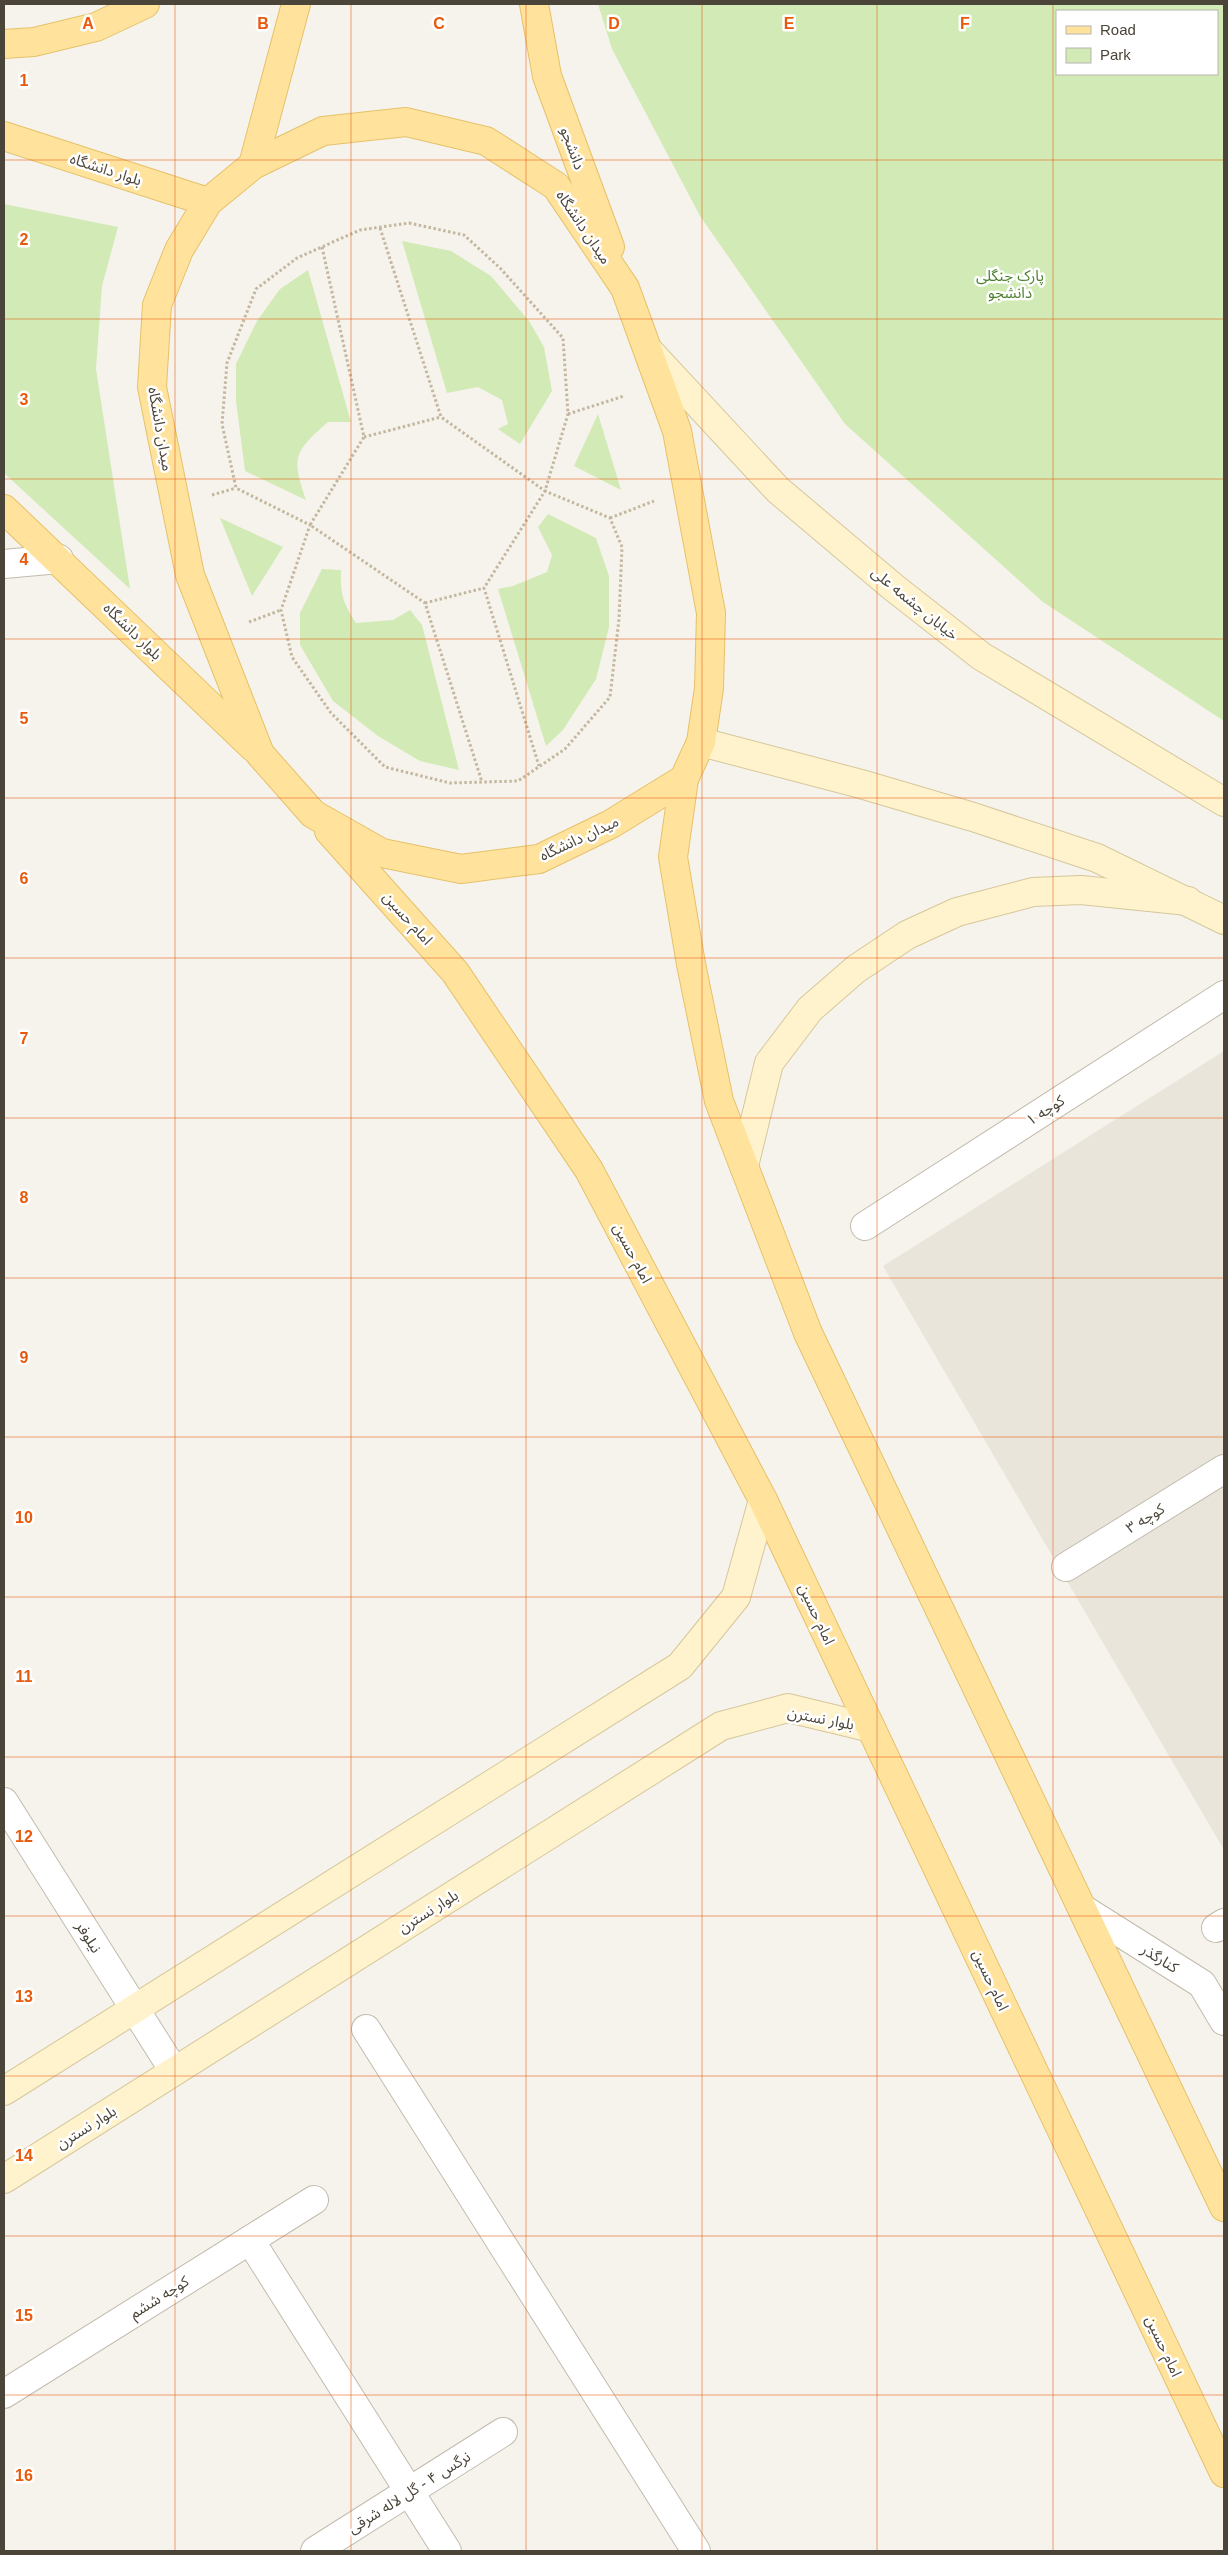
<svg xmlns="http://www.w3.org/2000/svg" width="1228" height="2555" viewBox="0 0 1228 2555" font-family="Helvetica,'Noto Sans Arabic',sans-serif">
  <rect width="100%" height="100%" fill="#f6f3ec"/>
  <path fill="#eae5da" d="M1224,1051V1850L883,1266Z"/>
  <g fill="#d2eab5" fill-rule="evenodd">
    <path d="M598,4H1224V721L1043,602L845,424L700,216L612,49ZM1217,11V74H1057V11Z"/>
    <path d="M4,204L118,227L102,286L96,369L130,589L4,473Z"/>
    <path d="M402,241L451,251L491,276L529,321L544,347L552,391L520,444L498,429L508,424L502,400L478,387L447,393Z"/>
    <path d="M308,270L351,422H328C294,452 291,457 306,500L245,471L236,401V364L257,321L280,289Z"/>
    <path d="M598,414L621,490L574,466Z"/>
    <path d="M548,514L596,538L609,576V627L596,679L563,730L546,746L498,589L513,586L547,572L552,555L538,527Z"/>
    <path d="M220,518L283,547L252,596Z"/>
    <path d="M322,569L341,570C340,594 343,603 356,623L393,620L410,610L422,625L459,770L420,761L378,736L333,701L300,645V613Z"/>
  </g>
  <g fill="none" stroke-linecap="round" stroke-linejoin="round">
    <g stroke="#c2bbae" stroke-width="30">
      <g id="street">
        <path d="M4,564L59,559"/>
        <path d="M865,1226L1224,995"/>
        <path d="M1066,1567L1224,1469"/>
        <path d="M4,1802L174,2071"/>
        <path d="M1083,1909L1202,1984L1224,2021"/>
        <path d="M1216,1928L1224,1923"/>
        <path d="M366,2029L696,2551"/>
        <path d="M250,2240L447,2551"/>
        <path d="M4,2394L314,2200"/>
        <path d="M315,2551L503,2432"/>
      </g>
    </g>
    <g stroke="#d6c79b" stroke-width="30">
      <g id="secondary">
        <path d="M648,350L778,490L893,587L981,656L1224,802"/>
        <path d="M701,742L861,784L973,817L1097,858L1224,920"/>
        <path d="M744,1166L769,1063L810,1009L856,969L907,935L957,912L1033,892L1081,890L1188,901"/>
        <path d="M4,2091L680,1666L736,1597L763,1500"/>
        <path d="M4,2179L721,1726L788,1708L871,1728"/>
      </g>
    </g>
    <g stroke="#e6c16a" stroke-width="30">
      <g id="primary">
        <path d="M534,4L547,76L610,247"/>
        <path d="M4,44L34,42L96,27L145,4"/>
        <path d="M406,122L486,141L556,186L625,288L677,431L711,613L709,688L701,742L684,779L611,824L539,859L461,869L382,853L313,814L260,754L190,575L152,387L157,305L179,250L208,202L253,165L323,131Z"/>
        <path d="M4,136L208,202"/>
        <path d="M253,165L296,4"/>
        <path d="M4,509L254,748"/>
        <path d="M684,779L673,857L691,964L719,1101L808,1333L1224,2207"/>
        <path d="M329,831L455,972L589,1170L763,1500L1224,2473"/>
      </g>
    </g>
    <g stroke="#c4b79f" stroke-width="3" stroke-dasharray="2.5 2.5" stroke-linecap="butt">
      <path d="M409,223L464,235L500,268L563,338L568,414L545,491L610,518L622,547L619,619L610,697L565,749L518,781L450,783L385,767L331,713L292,657L281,610L310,525L236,488L222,424L227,363L256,289L297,258L360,230Z"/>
      <path d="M380,228L441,417L545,491L484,588L539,766"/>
      <path d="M322,247L364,437L310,525L425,603L482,782"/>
      <path d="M568,414L624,396"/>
      <path d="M364,437L441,417"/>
      <path d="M212,495L236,488"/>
      <path d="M610,518L654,501"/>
      <path d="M425,603L484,588"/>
      <path d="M249,622L281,610"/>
    </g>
    <use href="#street" stroke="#fff" stroke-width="28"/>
    <use href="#secondary" stroke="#fff3cd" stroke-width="28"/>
    <use href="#primary" stroke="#ffe39c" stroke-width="28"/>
  </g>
  <path fill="none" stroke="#e8590c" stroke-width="1" stroke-opacity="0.55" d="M175,4V2551M351,4V2551M526,4V2551M702,4V2551M877,4V2551M1053,4V2551M4,160H1224M4,319H1224M4,479H1224M4,639H1224M4,798H1224M4,958H1224M4,1118H1224M4,1278H1224M4,1437H1224M4,1597H1224M4,1757H1224M4,1916H1224M4,2076H1224M4,2236H1224M4,2395H1224"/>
  <g text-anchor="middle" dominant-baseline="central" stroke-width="5" stroke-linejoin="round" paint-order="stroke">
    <g font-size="15" fill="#4b4439" stroke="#fff">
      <text transform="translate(573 148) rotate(70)">دانشجو</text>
      <text transform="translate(106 169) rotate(18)">بلوار دانشگاه</text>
      <text transform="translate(584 227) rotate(56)">میدان دانشگاه</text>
      <text transform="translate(161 429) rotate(80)">میدان دانشگاه</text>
      <text transform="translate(915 603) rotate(39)">خیابان چشمه علی</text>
      <text transform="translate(133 631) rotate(44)">بلوار دانشگاه</text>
      <text transform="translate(579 838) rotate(-25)">میدان دانشگاه</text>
      <text transform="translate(408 918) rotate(48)">امام حسین</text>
      <text transform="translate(1045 1110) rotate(-33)">کوچه ۱</text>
      <text transform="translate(633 1253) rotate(62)">امام حسین</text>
      <text transform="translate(1145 1518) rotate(-32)">کوچه ۳</text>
      <text transform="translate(817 1614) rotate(65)">امام حسین</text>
      <text transform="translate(821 1718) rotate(11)">بلوار نسترن</text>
      <text transform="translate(428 1911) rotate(-32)">بلوار نسترن</text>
      <text transform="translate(89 1937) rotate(58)">نیلوفر</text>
      <text transform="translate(1160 1958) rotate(32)">کنارگذر</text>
      <text transform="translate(991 1980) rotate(65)">امام حسین</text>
      <text transform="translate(86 2127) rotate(-32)">بلوار نسترن</text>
      <text transform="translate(159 2297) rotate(-32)">کوچه ششم</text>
      <text transform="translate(1164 2346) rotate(65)">امام حسین</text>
      <text transform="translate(409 2492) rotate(-32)">نرگس ۴ - گل لاله شرقی</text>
    </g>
    <g font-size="15" fill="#4a7f2a" stroke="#fff">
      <text x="1010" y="275">پارک جنگلی<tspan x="1010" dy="17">دانشجو</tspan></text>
    </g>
  </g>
  <g font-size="16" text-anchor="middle" font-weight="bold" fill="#e8590c" stroke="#fff" stroke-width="5" stroke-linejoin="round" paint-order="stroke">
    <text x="88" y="29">A</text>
    <text x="263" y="29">B</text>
    <text x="439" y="29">C</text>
    <text x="614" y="29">D</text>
    <text x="789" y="29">E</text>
    <text x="965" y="29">F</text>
    <text x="24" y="86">1</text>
    <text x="24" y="245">2</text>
    <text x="24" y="405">3</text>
    <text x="24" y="565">4</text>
    <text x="24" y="724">5</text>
    <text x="24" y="884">6</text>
    <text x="24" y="1044">7</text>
    <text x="24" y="1203">8</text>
    <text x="24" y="1363">9</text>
    <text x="24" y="1523">10</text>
    <text x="24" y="1682">11</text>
    <text x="24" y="1842">12</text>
    <text x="24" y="2002">13</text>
    <text x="24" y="2161">14</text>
    <text x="24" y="2321">15</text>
    <text x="24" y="2481">16</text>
  </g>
  <rect width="1228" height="2555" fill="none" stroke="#4b4439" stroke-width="10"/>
  <rect x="1056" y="10" width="162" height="65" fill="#ffffff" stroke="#b7b4b0"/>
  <rect x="1066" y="26" width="25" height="8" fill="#ffe39c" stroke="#b7b4b0"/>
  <text x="1100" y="35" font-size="15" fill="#4b4439">Road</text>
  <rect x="1066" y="48" width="25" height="15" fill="#d2eab5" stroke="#b7b4b0"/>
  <text x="1100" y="60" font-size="15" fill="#4b4439">Park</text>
</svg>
